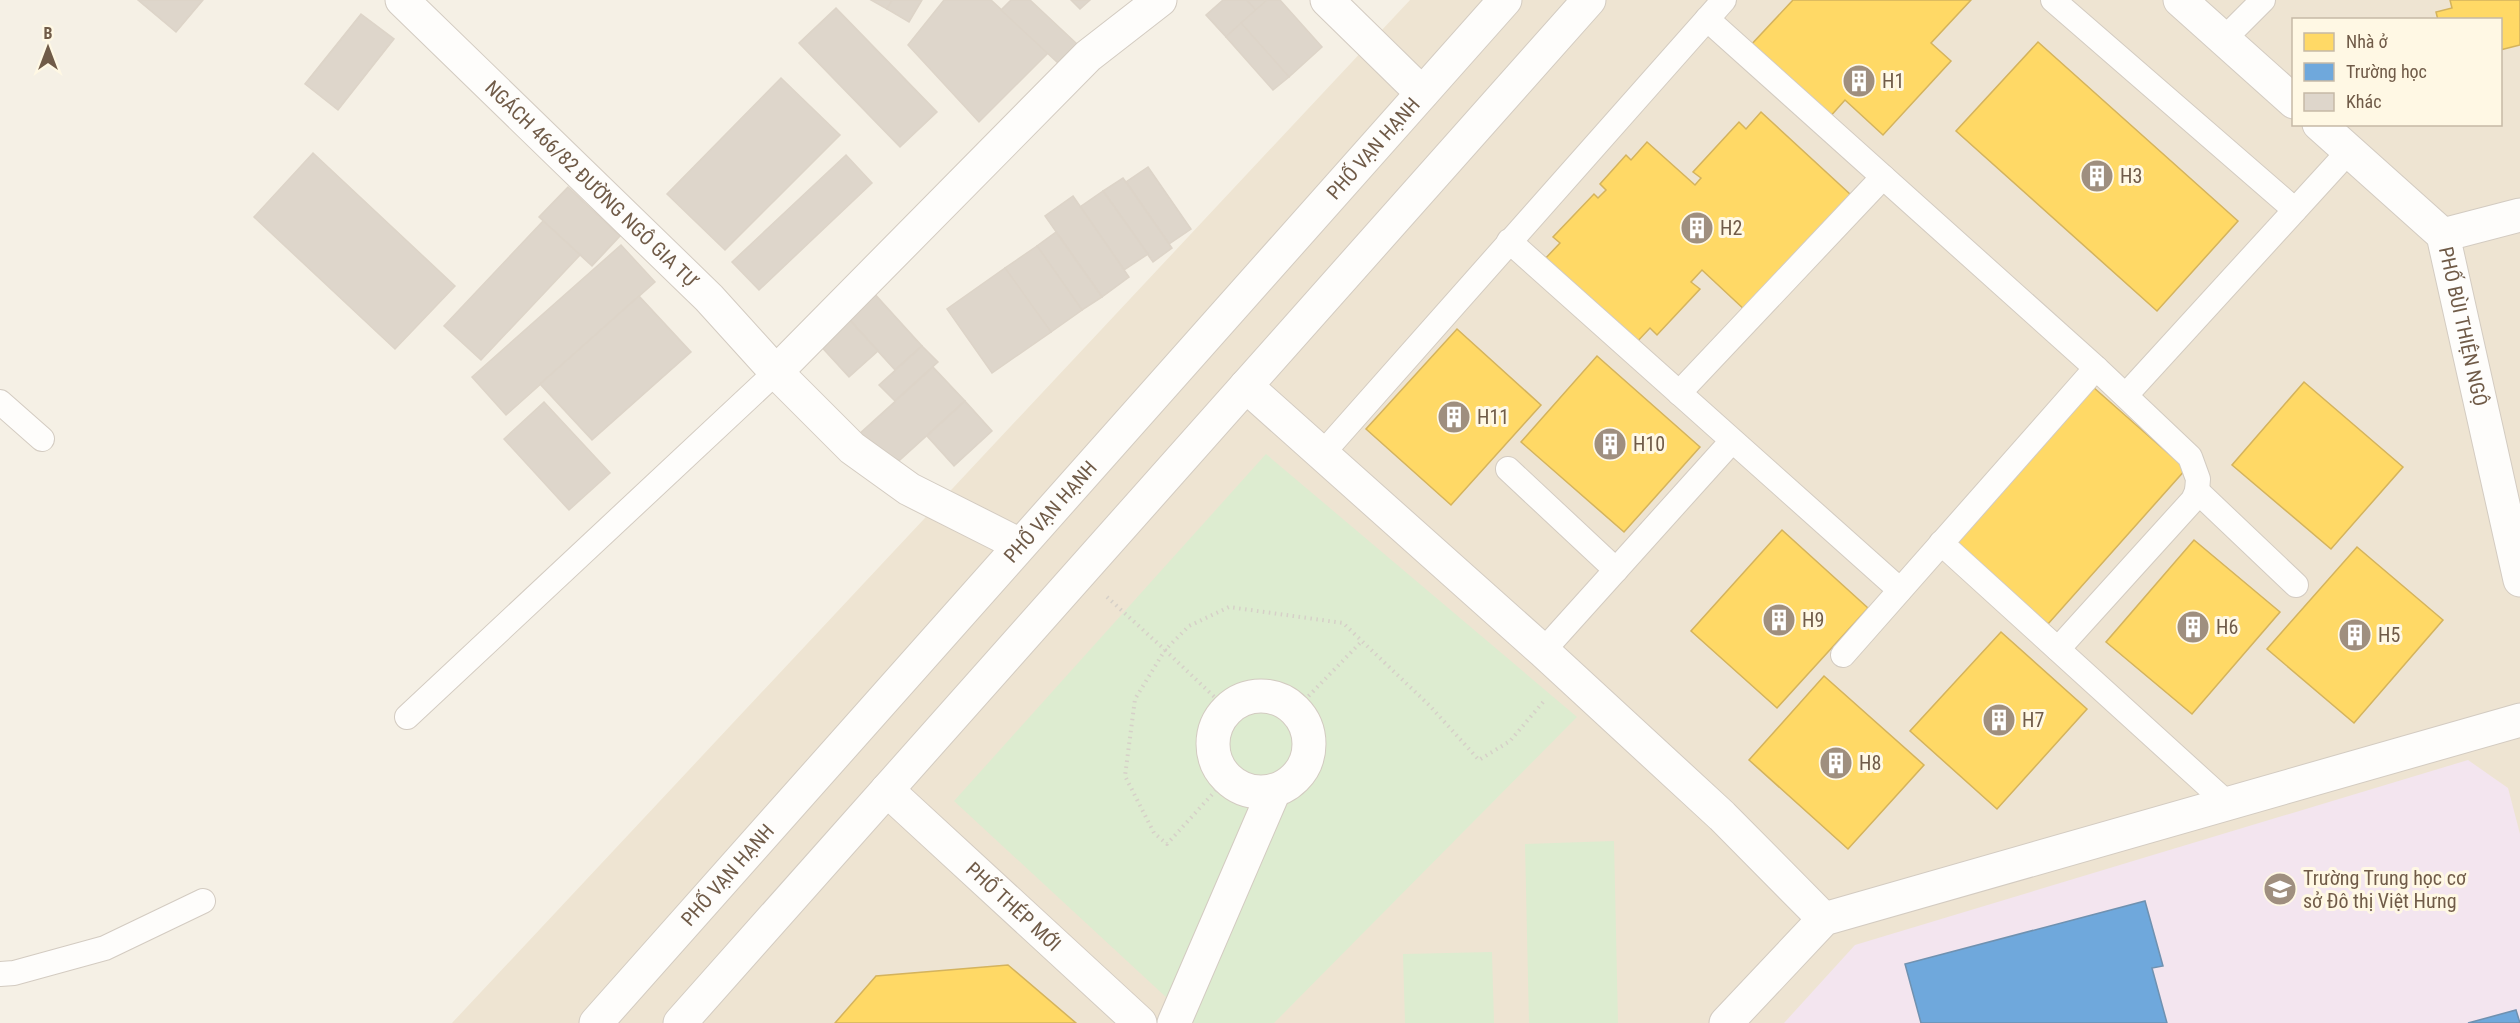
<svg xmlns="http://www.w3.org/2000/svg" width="2520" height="1023" viewBox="0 0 2520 1023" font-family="'Roboto Condensed',sans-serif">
  <rect width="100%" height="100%" fill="#f5f0e5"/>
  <path fill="#eee4d2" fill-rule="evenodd" d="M1410,0H2520V1023H452ZM2294,20H2500V124H2294Z"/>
  <path fill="#f3e5ef" d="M2468,760L2508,788L2520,834V1023H1784L1855,945Z"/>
  <g fill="#ddecd0">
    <path d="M1266,454L1577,717L1274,1023H1194L954,801Z"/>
    <path d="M1614,841L1618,1023H1529L1525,844Z"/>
    <path d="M1492,952L1494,1023H1405L1403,954Z"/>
  </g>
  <g fill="#ffd966" stroke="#d4b35d" stroke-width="1.5">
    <path d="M1793,0H1971L1931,43L1951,61L1883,135L1845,100L1828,119L1749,47Z"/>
    <path d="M2450,0H2520V45L2500,50V20H2438L2436,12L2452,8Z"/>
    <path d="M2038,42L2238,221L2157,311L1956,131Z"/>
    <path d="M1761,112L1851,195L1747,312L1702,270L1691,282L1700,289L1657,335L1650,328L1634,345L1543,261L1560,243L1553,237L1594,194L1598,198L1606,190L1600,184L1626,155L1631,160L1647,142L1695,185L1701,178L1693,172L1739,122L1746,129Z"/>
    <path d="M1457,329L1541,405L1451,505L1366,429Z"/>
    <path d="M1597,356L1700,447L1624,532L1521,442Z"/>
    <path d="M2304,382L2403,467L2331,549L2232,465Z"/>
    <path d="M2093,387L2186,469L2048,624L1955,542Z"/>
    <path d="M1782,530L1868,608L1777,708L1691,631Z"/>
    <path d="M2194,540L2280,612L2192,714L2106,642Z"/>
    <path d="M2357,547L2443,620L2354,723L2267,649Z"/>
    <path d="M2001,632L2087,709L1997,809L1910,731Z"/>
    <path d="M1824,676L1924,765L1848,849L1749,760Z"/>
    <path d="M1008,965L1076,1023H835L876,976Z"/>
  </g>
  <g fill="#6fa8dc" stroke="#6f91b0" stroke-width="1.5">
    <path d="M2145,901L2163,966L2152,968L2167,1023H1921L1905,964Z"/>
    <path d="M2516,1010L2520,1023H2468Z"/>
  </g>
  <g fill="#ded6cb" stroke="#ddd4c8" stroke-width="1.5">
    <path d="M138,0H203L176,32Z"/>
    <path d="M871,0H892L887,9Z"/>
    <path d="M892,0H922L909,22L887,9Z"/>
    <path d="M944,0H991L1048,53L979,122L908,45Z"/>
    <path d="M1011,0H1030L1077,44L1058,63L1001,10Z"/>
    <path d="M1071,0H1090L1080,9Z"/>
    <path d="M1223,0H1247L1256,10L1226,37L1206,15Z"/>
    <path d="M1247,0H1267L1256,10Z"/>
    <path d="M1267,0H1280L1322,47L1289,77L1241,23Z"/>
    <path d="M836,8L937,112L900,147L799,43Z"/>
    <path d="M361,14L394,39L338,110L305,84Z"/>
    <path d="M1241,23L1289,77L1273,90L1226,37Z"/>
    <path d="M781,78L840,135L725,250L667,194Z"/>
    <path d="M313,153L455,286L395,349L254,217Z"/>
    <path d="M846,155L872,183L759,290L732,262Z"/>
    <path d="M1148,167L1191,229L1169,244L1126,182Z"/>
    <path d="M1123,178L1172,248L1153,262L1103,191Z"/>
    <path d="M568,187L620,236L592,266L539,217Z"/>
    <path d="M1103,191L1148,254L1124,270L1080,207Z"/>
    <path d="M1073,196L1129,277L1102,297L1045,216Z"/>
    <path d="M543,221L580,255L481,360L444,326Z"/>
    <path d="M1056,232L1102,297L1082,310L1037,246Z"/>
    <path d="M621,245L655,282L506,415L472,377Z"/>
    <path d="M1037,246L1082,310L1051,332L1005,268Z"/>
    <path d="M1005,268L1051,332L992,373L947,309Z"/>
    <path d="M872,291L922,346L895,370L845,315Z"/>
    <path d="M639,296L691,352L592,440L540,384Z"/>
    <path d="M845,315L878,351L849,377L817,342Z"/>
    <path d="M922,346L938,362L895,401L879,385Z"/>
    <path d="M933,367L965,401L890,469L858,435Z"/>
    <path d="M965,401L992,431L954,466L927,436Z"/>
    <path d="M544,402L610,473L569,510L504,439Z"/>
  </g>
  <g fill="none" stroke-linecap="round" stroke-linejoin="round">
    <g stroke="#d3cbc1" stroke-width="26">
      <g id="service">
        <path d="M2053,0L2295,210"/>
        <path d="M1707,19L2096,368L2190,457L2198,479L2197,491L2193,500L2058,649"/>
        <path d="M2224,39L2263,0"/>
        <path d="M1509,241L1900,590"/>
        <path d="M1679,393L1883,177"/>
        <path d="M2126,395L2349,151"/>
        <path d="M0,402L42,439"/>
        <path d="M1322,454L1724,0"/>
        <path d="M1508,469L1616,570"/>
        <path d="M2197,491L2296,585"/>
        <path d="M1941,543L2227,803"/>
        <path d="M1543,651L1732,441"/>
        <path d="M1843,655L2096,368"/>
        <path d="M407,717L776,372"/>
        <path d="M0,974L14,973L105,948L203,901"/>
      </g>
    </g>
    <g stroke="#d3cbc1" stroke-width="35">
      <g id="minor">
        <path id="s1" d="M402,0L709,298L776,372L852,448L909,489L1020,545"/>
        <path d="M1327,0L1422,93"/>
        <path d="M2443,235L2520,215"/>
        <path d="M776,372L1088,56L1160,0"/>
        <path d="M1246,386L1543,651L1722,816L1824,919"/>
        <circle cx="1261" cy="744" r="48"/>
        <path d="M1174,1023L1274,791"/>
        <path d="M1726,1023L1824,919L2520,720"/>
      </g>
    </g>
    <g stroke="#d3cbc1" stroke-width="35">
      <g id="tertiary">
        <path d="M2180,0L2294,102"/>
        <path id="s2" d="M2319,124L2443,235L2520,580"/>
        <path id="s3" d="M887,790L1140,1023"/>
        <path id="s4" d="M596,1023L1505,0"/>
        <path d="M680,1023L1589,0"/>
      </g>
    </g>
    <g stroke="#d6d0c8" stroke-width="4" stroke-dasharray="1.5 4.5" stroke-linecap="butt">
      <path d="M1107,597L1165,650L1135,699L1125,776L1154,833L1167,844L1227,778"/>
      <path d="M1227,709L1165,650L1189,626L1229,607L1343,623L1430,706L1479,760L1510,741L1544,701"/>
      <path d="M1296,709L1362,641"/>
    </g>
    <use href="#service" stroke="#fefdfb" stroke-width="24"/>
    <use href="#minor" stroke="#fefdfb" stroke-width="33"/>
    <use href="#tertiary" stroke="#fefdfb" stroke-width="33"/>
  </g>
  <defs>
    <g id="building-disc" transform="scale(1.725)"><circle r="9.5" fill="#9f8f7f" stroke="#fff8e4"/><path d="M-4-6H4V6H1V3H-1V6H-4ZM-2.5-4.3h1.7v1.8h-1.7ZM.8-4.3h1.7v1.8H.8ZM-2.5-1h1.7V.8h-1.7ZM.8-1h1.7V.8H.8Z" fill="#fff"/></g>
    <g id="school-disc" transform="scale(1.725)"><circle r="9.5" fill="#9f8f7f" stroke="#fff8e4"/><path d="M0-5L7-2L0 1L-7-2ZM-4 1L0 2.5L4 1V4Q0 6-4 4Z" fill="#fff"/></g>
  </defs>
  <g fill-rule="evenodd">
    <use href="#building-disc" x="1859" y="81"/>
    <use href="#building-disc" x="2097" y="176"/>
    <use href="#building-disc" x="1697" y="228"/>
    <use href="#building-disc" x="1454" y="417"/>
    <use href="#building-disc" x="1610" y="444"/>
    <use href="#building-disc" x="1779" y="620"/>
    <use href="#building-disc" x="2193" y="627"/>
    <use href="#building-disc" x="2355" y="635"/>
    <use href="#building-disc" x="1999" y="720"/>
    <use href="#building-disc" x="1836" y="763"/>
    <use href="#school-disc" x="2280" y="889"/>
  </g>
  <g text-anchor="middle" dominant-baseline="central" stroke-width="6" stroke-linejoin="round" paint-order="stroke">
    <g font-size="20" fill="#705b48" stroke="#fff8e4" text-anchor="start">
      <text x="1882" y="81">H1</text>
      <text x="2120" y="176">H3</text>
      <text x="1720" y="228">H2</text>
      <text x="1477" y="417">H11</text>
      <text x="1633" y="444">H10</text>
      <text x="1802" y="620">H9</text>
      <text x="2216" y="627">H6</text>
      <text x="2378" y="635">H5</text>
      <text x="2022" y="720">H7</text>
      <text x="1859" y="763">H8</text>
      <text x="2303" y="878">Trường Trung học cơ<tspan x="2303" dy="23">sở Đô thị Việt Hưng</tspan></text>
    </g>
    <g font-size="20" fill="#705b48" stroke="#fff8e4">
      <text stroke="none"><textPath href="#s4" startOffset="1170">PHỐ VẠN HẠNH</textPath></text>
      <text stroke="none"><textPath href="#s1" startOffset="264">NGÁCH 466/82 ĐƯỜNG NGÔ GIA TỰ</textPath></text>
      <text stroke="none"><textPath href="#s2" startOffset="260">PHỐ BÙI THIỆN NGỘ</textPath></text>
      <text stroke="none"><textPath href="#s4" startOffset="684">PHỐ VẠN HẠNH</textPath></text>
      <text stroke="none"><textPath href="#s4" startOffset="198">PHỐ VẠN HẠNH</textPath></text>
      <text stroke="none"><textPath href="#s3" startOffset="172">PHỐ THÉP MỚI</textPath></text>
    </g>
  </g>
  <rect x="2292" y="18" width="210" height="108" fill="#fff8e4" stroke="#c6b9a6" stroke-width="1.5"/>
  <rect x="2304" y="33" width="30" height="18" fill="#ffd966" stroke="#c6b9a6" stroke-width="1.5"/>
  <text x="2346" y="48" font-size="18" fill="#705b48">Nhà ở</text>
  <rect x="2304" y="63" width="30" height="18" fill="#6fa8dc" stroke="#c6b9a6" stroke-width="1.5"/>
  <text x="2346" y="78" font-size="18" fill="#705b48">Trường học</text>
  <rect x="2304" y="93" width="30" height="18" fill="#ded6cb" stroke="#c6b9a6" stroke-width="1.5"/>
  <text x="2346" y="108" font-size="18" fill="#705b48">Khác</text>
  <g transform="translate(48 48)" stroke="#fff8e4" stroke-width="4.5" paint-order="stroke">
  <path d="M0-4.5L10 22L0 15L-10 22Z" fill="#705b48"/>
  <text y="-9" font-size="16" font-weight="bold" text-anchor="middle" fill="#705b48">B</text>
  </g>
</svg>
